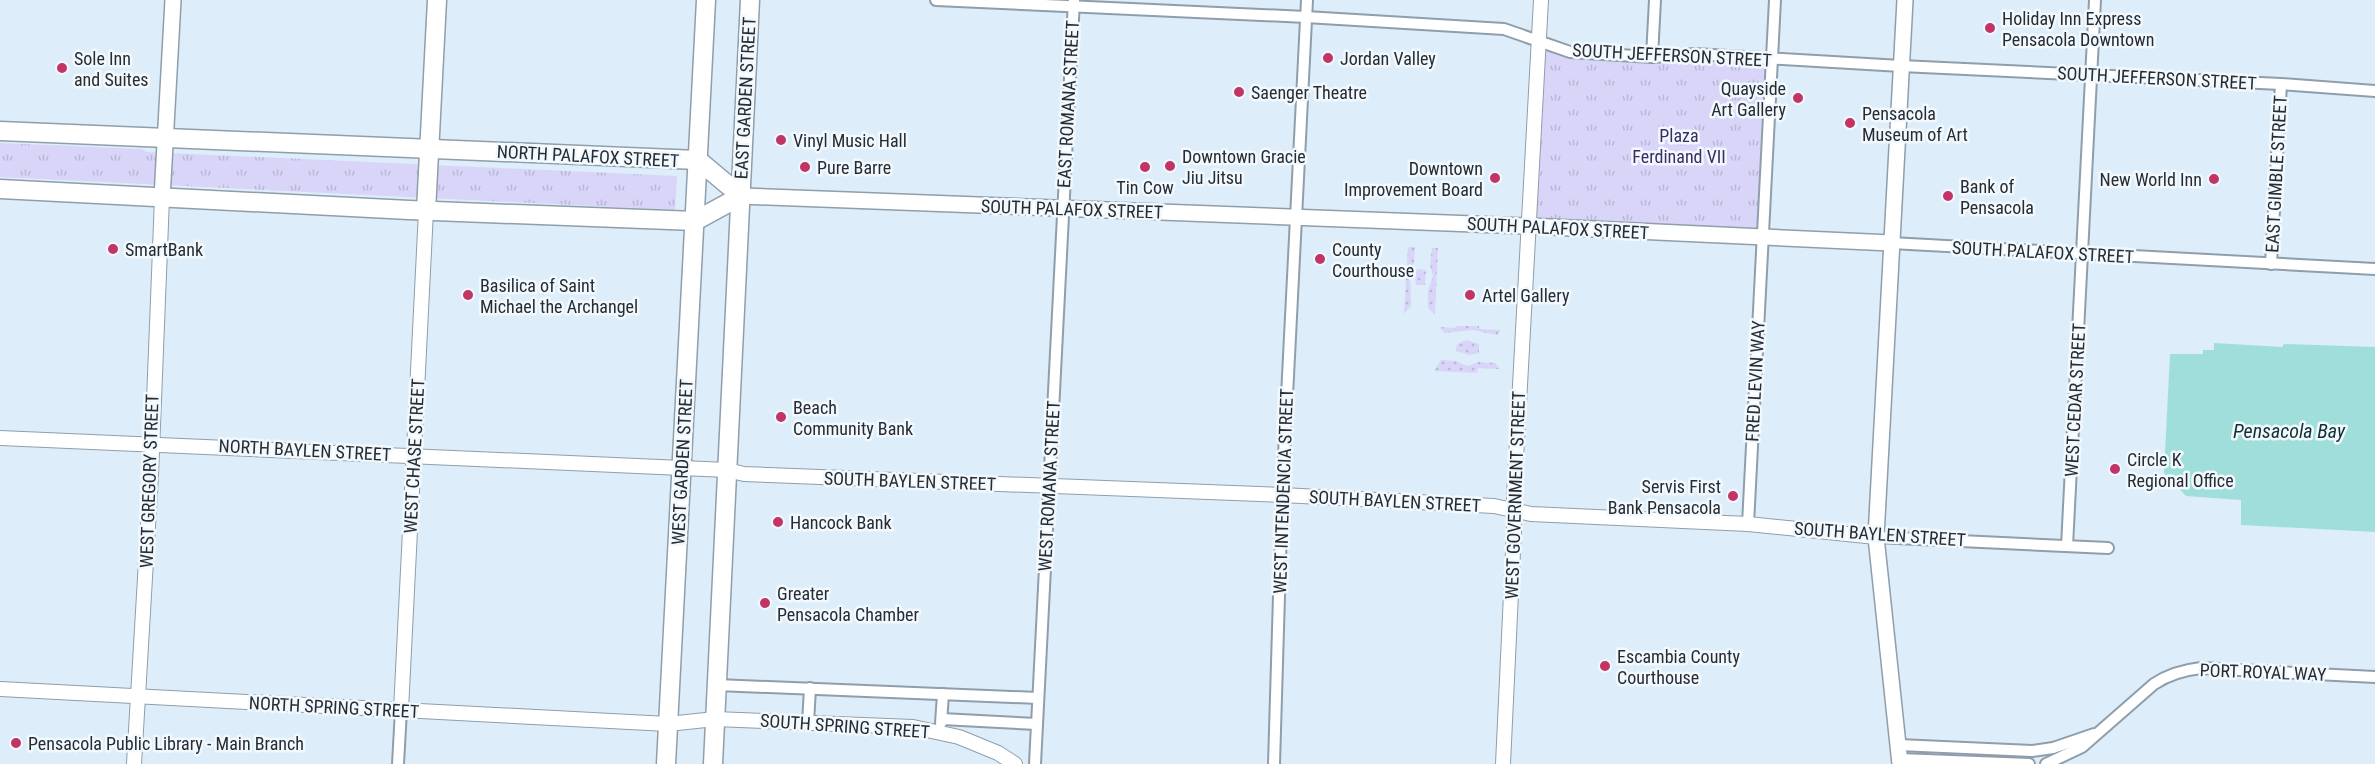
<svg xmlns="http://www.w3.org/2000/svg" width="2375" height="764" viewBox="0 0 2375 764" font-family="'Roboto Condensed',sans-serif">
  <defs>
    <pattern id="grass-dots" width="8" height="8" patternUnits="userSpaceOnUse" patternTransform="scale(1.5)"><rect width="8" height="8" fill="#d9d5f9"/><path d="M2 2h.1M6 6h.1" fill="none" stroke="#bab7d6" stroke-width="1.8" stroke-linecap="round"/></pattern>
    <pattern id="park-tufts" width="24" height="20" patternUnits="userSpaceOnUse" patternTransform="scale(1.5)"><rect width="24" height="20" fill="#d9d5f9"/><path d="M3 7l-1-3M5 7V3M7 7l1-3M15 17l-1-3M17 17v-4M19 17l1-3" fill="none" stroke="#bab7d6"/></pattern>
  </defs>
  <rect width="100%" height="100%" fill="#ddedfa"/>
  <g fill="url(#grass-dots)">
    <path d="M1408,247H1415L1414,263L1410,272L1411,306L1404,314Z"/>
    <path d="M1432,248H1438L1435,315L1428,308V291L1433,276L1430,265Z"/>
    <path d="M1417,269L1426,270L1425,285H1416L1415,277Z"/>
    <path d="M1457,326H1479V329L1501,330L1497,335L1473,330L1445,333L1439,327L1456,328Z"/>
    <path d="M1467,340L1479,344V353L1469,355L1456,351L1457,344Z"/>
    <path d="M1441,360L1456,361L1467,366L1479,362L1495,363L1500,369L1478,368L1477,373L1434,371Z"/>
  </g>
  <g fill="url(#park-tufts)">
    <path d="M1538,41L1570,52L1772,59L1762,238L1529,226Z"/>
    <path d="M0,143L141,149L147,152L677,176L675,210L0,177Z"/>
  </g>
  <path fill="#a0dedb" d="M2214,343L2282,347L2284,344L2375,347V532L2241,525V500L2186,496L2164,473L2170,354H2203V350H2214Z"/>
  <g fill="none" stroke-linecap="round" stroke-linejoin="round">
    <g stroke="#8f9eaa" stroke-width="14">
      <g id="minor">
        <path d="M936,0L1306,17L1504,29L1570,52L1652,57L1695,54L1901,66L2281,84L2375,91"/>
        <path d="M1652,57L1655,0"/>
        <path d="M1891,243L2375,269"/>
        <path d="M2271,264L2281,84"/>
        <path d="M1748,524L1775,0"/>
        <path d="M1876,537L2108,548"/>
        <path d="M2067,546L2095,0"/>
        <path d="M717,685L1038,698"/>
        <path d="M942,719L1037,724"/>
        <path d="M808,723L810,688"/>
        <path d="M941,723L943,694"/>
        <path d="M1899,745L2032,751L2053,748L2094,734"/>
        <path d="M1900,759L2029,764"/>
        <path d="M398,764L401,710"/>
        <path d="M1035,764L1074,0"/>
        <path d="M1274,764L1282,495L1307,0"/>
        <path d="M2046,764L2082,747L2154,684C2169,674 2183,670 2201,668L2375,677"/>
      </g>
    </g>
    <g stroke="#8f9eaa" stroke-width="16">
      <g id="tertiary">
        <path d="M0,438L682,468L727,470L744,474L1282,495L1494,506L1531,514L1748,524L1876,537"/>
        <path d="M0,689L668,724L715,719L913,727L959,737L998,753L1015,764"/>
        <path d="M401,710L426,211"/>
        <path d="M134,764L151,476L162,198"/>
        <path d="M1503,764L1514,530V495L1541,0"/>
      </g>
    </g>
    <g stroke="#8f9eaa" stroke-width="18">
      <g id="secondary">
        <path d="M741,196L1529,226L1891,243"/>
        <path d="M162,198L173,0"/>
        <path d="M1900,764L1876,537L1905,0"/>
      </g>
    </g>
    <g stroke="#8f9eaa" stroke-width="21">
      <g id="primary">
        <path d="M0,131L698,160L741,196"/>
        <path d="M0,189L409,210L695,221L741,196"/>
        <path d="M426,211L437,0"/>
        <path d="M666,764L706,0"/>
        <path d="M713,764L750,0"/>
      </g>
    </g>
    <use href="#minor" stroke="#fff" stroke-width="10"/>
    <use href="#tertiary" stroke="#fff" stroke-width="14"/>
    <use href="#secondary" stroke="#fff" stroke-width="15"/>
    <use href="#primary" stroke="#fff" stroke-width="18"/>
  </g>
  <g fill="#c13465" stroke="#f2f9fe" stroke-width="2">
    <circle cx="1990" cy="28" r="6"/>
    <circle cx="1328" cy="58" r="6"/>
    <circle cx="62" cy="68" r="6"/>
    <circle cx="1239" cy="92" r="6"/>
    <circle cx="1798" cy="98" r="6"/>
    <circle cx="1850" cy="123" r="6"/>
    <circle cx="781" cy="140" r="6"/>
    <circle cx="1170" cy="166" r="6"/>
    <circle cx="805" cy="167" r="6"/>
    <circle cx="1145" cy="167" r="6"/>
    <circle cx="1495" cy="178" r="6"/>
    <circle cx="2214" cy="179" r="6"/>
    <circle cx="1948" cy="196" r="6"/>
    <circle cx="113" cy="249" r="6"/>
    <circle cx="1320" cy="259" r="6"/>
    <circle cx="468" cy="295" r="6"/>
    <circle cx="1470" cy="295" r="6"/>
    <circle cx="781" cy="417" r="6"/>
    <circle cx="2115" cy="469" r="6"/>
    <circle cx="1733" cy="496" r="6"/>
    <circle cx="778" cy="522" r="6"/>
    <circle cx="765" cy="603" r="6"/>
    <circle cx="1605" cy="666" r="6"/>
    <circle cx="16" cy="743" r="6"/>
  </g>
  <g text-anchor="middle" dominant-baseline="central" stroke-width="5" stroke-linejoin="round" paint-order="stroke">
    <g font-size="18" fill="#262c31" stroke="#f2f9fe" text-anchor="start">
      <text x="2002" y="18">Holiday Inn Express<tspan x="2002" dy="21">Pensacola Downtown</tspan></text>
      <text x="74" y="58">Sole Inn<tspan x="74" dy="21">and Suites</tspan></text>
      <text x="1340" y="58">Jordan Valley</text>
      <text x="1786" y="88" text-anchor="end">Quayside<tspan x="1786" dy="21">Art Gallery</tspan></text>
      <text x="1251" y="92">Saenger Theatre</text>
      <text x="1862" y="113">Pensacola<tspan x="1862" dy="21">Museum of Art</tspan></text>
      <text x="793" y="140">Vinyl Music Hall</text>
      <text x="1182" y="156">Downtown Gracie<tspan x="1182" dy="21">Jiu Jitsu</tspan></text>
      <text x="817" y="167">Pure Barre</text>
      <text x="1483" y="168" text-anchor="end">Downtown<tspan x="1483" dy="21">Improvement Board</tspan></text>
      <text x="2202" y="179" text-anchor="end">New World Inn</text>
      <text x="1960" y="186">Bank of<tspan x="1960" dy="21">Pensacola</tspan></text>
      <text x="1145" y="187" text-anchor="middle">Tin Cow</text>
      <text x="125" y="249">SmartBank</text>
      <text x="1332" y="249">County<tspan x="1332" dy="21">Courthouse</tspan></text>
      <text x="480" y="285">Basilica of Saint<tspan x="480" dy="21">Michael the Archangel</tspan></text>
      <text x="1482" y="295">Artel Gallery</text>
      <text x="793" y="407">Beach<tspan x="793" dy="21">Community Bank</tspan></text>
      <text x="2127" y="459">Circle K<tspan x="2127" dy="21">Regional Office</tspan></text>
      <text x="1721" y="486" text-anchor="end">Servis First<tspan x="1721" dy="21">Bank Pensacola</tspan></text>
      <text x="790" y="522">Hancock Bank</text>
      <text x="777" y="593">Greater<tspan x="777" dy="21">Pensacola Chamber</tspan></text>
      <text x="1617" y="656">Escambia County<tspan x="1617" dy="21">Courthouse</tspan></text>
      <text x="28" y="743">Pensacola Public Library - Main Branch</text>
    </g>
    <g font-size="18" fill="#262c31" stroke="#f2f9fe">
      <text transform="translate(1672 55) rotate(3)">SOUTH JEFFERSON STREET</text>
      <text transform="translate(2157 78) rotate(3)">SOUTH JEFFERSON STREET</text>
      <text transform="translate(745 98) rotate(-87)">EAST GARDEN STREET</text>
      <text transform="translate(1068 104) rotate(-87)">EAST ROMANA STREET</text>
      <text transform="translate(588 156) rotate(3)">NORTH PALAFOX STREET</text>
      <text transform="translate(2276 174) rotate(-87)">EAST GIMBLE STREET</text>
      <text transform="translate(1072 209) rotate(2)">SOUTH PALAFOX STREET</text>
      <text transform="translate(1558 228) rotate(3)">SOUTH PALAFOX STREET</text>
      <text transform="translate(2043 252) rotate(3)">SOUTH PALAFOX STREET</text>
      <text transform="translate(1755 381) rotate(-87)">FRED LEVIN WAY</text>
      <text transform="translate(2075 400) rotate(-87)">WEST CEDAR STREET</text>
      <text transform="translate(305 450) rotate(3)">NORTH BAYLEN STREET</text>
      <text transform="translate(414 456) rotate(-87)">WEST CHASE STREET</text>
      <text transform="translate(682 462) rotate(-87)">WEST GARDEN STREET</text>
      <text transform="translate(149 481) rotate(-88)">WEST GREGORY STREET</text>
      <text transform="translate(910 481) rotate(2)">SOUTH BAYLEN STREET</text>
      <text transform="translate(1049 486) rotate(-87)">WEST ROMANA STREET</text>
      <text transform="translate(1283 491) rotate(-88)">WEST INTENDENCIA STREET</text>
      <text transform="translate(1515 495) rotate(-88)">WEST GOVERNMENT STREET</text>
      <text transform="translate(1395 501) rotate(3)">SOUTH BAYLEN STREET</text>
      <text transform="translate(1880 534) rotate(4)">SOUTH BAYLEN STREET</text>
      <text transform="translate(2263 672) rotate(2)">PORT ROYAL WAY</text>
      <text transform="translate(334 707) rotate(3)">NORTH SPRING STREET</text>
      <text transform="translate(845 726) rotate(4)">SOUTH SPRING STREET</text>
    </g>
    <g font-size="18" fill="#3a2d64" stroke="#f2f9fe">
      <text x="1679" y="135">Plaza<tspan x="1679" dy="21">Ferdinand VII</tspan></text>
    </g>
    <g font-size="20" font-style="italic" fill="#113030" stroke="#f2f9fe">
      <text x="2289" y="431">Pensacola Bay</text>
    </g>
  </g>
</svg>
